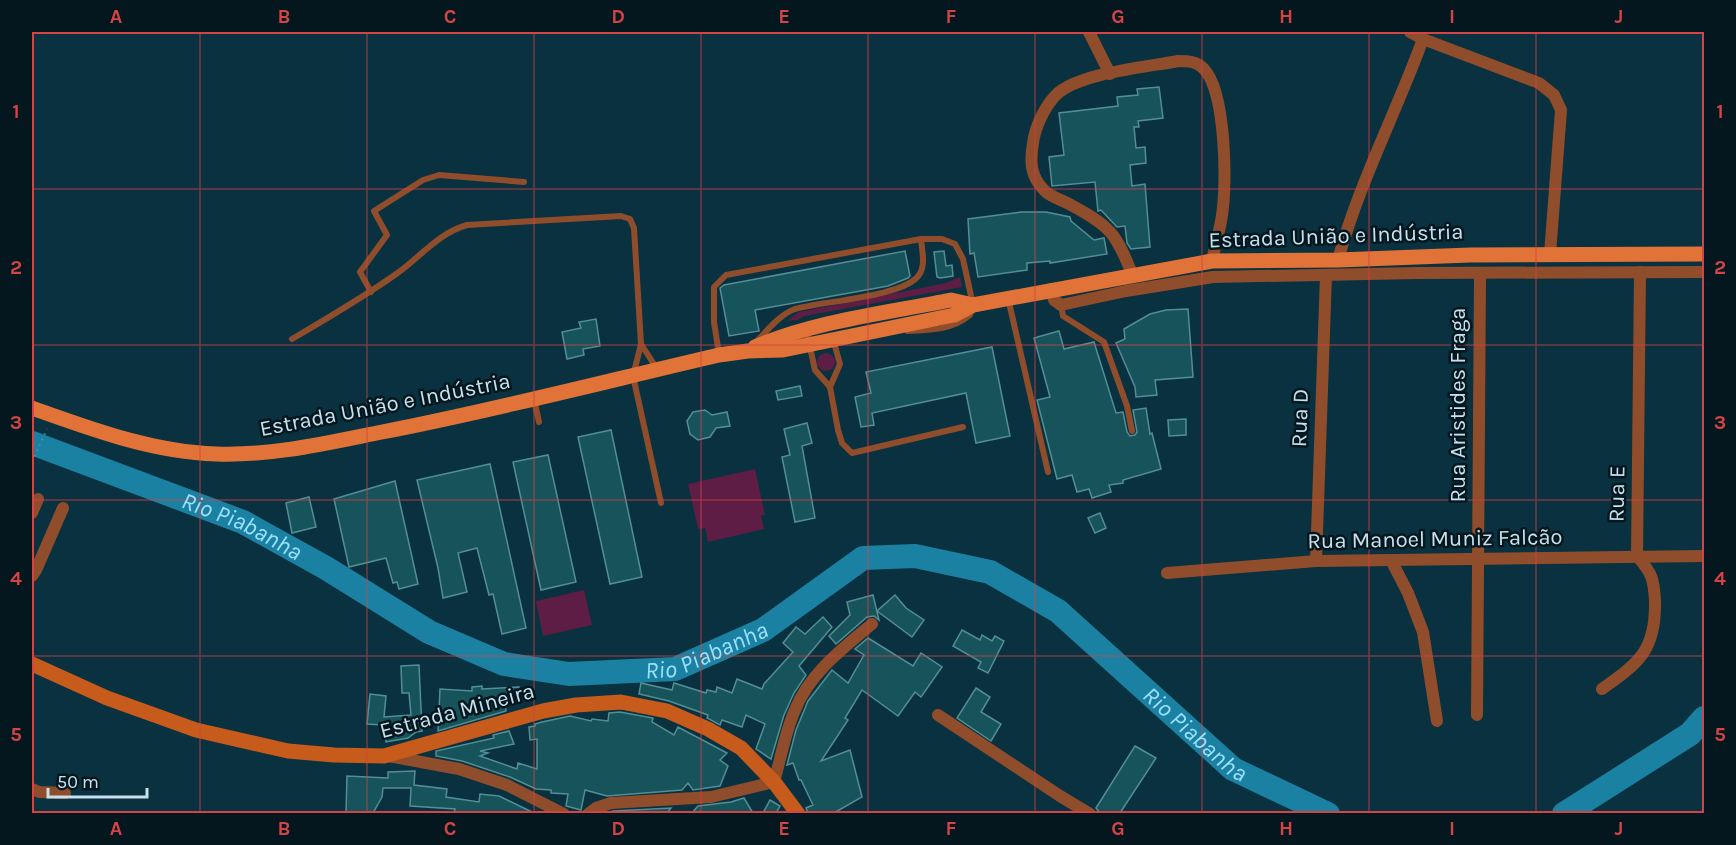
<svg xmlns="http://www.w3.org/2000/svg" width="1736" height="845" viewBox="0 0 1736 845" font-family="Karla,sans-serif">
  <rect width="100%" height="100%" fill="#09313f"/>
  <g fill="#5d1d44">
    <path d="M960,277L962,287L805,316L797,320L787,321L799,312L946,283Z"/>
    <circle cx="826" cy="362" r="9"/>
    <path d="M755,469L765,515H761L764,529L708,542L705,528L698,529L688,484Z"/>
    <path d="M584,590L592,625L543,636L536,601Z"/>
  </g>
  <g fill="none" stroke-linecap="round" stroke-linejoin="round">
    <g stroke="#1b81a2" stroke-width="24">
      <path id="s1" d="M32,443L243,522L326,568L429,632L504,664L569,674L675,669L763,630L863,558L915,556L990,572L1058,611L1233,769L1328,814"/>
      <path d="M1564,814L1690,734L1704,718"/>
    </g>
  </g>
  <g fill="#16535a" stroke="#548e95" stroke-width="1.5">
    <path d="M1159,87L1163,118L1138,121L1139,127H1134L1136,148L1145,147L1146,163L1130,165L1132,186L1145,184L1150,247L1131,249L1127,243L1125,226L1117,227L1101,210L1098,211L1095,182L1052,186L1049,157L1064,155L1059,113L1118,106L1117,97L1138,95L1137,89Z"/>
    <path d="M1021,212H1046L1070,217L1071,221L1094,240L1104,238L1107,254L1050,263V261L1027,263V270L978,277L974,253L970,254L968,219Z"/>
    <path d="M905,251L910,276L908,278L888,286L755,310L759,331L729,336L720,288L724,285Z"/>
    <path d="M944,251L946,266L952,265L953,276L940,278L937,277L934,252Z"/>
    <path d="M1188,309L1193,377L1155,380L1157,395L1136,397L1135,387L1116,343L1125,339L1124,329L1150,314L1166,310Z"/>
    <path d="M596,319L600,346L583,349L584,355L567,359L562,332L581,328L579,322Z"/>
    <path d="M1059,331L1064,349L1094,342L1116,413L1123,412L1127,432L1130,436L1135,435L1137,432L1133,410L1146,408L1150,434L1152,433L1161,469L1123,480V483L1109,485L1111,492L1092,498L1089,489L1077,492L1072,475L1057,479L1037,400L1050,397L1034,338Z"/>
    <path d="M992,347L1010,436L976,443L966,393L872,413L874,425L861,427L855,397L871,393L866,372Z"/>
    <path d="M800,386L802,396L778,400L776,391Z"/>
    <path d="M705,410L712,415L727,412L730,426L716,428L710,437L698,440L690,434L687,421L693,412Z"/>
    <path d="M1186,419V435L1169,436L1168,420Z"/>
    <path d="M807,423L812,443L802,446L815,518L795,522L782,457L790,455L784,429Z"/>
    <path d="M611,430L642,577L610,584L578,437Z"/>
    <path d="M548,455L576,582L541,590L513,462Z"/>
    <path d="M490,464L526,628L502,634L493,594L489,595L477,548L458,553L467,592L443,598L438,568L417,480Z"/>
    <path d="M395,481L418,584L399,589L397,582L393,583L386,558L349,567L334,499Z"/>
    <path d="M309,497L316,527L292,533L286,503Z"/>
    <path d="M1100,513L1106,528L1095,533L1088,518Z"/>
    <path d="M873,595L879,620L874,616L867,617L836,644L829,636L850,615L847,602Z"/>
    <path d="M895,595L906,608L924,620L912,637L877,611Z"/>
    <path d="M823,617L832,627L799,666L806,675L794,693L784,715L771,759L756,749L765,724L746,715L742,727L722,720L720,725L707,718L708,715L669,701L639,694L641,683L672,690L674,683L706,693L707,690L716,692L717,687L732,693L737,679L762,689L764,684L793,652L783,643L796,627L805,634Z"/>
    <path d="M962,630L980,640L982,635L992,641L995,636L1004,641L988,673L978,668L981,662L953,646Z"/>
    <path d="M868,638L913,666L921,653L942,667L921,697L915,692L898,716L862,690L845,718L848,720L821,761L850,750L862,797L834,813H808L806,808L813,805L801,780H799L793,763L787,765L796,730L808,701L832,670L848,683L864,655L855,649Z"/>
    <path d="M419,665L422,731L416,732L408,738L386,742L383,725L367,724L370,694L386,696L384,717L411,715L409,693H402L401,666Z"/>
    <path d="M482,686V689L519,687V701L505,702L506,711L438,731L440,689L472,691V687Z"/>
    <path d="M976,688L990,697L981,712L1001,724L991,741L957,718Z"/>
    <path d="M620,712L653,718L652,722L674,735L678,727L727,753L720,760L728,766L720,786L693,790L688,783L682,790L607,796L585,790L581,810L566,806L568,794L551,793V790L536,789L510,777L462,761L436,756V751L494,738L493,735L509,731L514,744L480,751L488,753L480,756L517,769L518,763L537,769V739L530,740L529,727L535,726V724L542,722L570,716L591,721L592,719L608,721L609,713Z"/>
    <path d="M1135,746L1156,758L1120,813H1100L1096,808Z"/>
    <path d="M415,771L414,785L447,789L446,797L479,802L480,794L499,796L534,813H454L455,809L410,806L411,788H383L382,797L373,813H346L347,776L388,778V772Z"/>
    <path d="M744,798L753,813H692L698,806L731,802Z"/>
    <path d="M770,800L780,806L776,813H763Z"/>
    <path d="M671,808L667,813H606L613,811Z"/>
  </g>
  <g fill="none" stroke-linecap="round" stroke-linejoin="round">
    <path stroke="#678794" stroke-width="2" stroke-dasharray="1.5 4.5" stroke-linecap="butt" d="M32,462L47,429"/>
    <g stroke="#904d2b" stroke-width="6">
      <path d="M371,292L360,272L387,235L374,211L423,180L439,175L524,182"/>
      <path d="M1008,298L1048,472"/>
      <path d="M1061,305L1063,316L1104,342L1127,406L1132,431"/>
      <path d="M806,329L815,370L830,387L838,430L842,443L852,453L963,427"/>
      <path d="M292,339C328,318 364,297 399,272C422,255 439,233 467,225L621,216L630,219L634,228L641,344L633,376L661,503"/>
      <path d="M756,342C767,331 780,314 795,309C822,301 904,297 919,275C926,265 922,251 921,239"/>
      <path d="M641,344L657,369"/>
      <path d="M719,354L714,322V287L726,275L921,239H942L955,244L963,259L973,305L970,315C952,330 930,330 908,331"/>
      <path d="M830,387L840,364L833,339"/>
      <path d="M534,399L539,422"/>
    </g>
    <g stroke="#904d2b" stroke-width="12">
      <path d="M1089,32L1110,74"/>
      <path d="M1410,32L1423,39L1539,83L1554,95L1561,110L1550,254"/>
      <path d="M1338,260C1359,183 1396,113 1423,39"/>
      <path d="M1132,274C1116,233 1110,226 1071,205C1063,200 1050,197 1044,190C1030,176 1030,161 1033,143C1035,127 1045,106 1056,95C1078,73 1148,67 1178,61C1188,61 1197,61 1204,69C1226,93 1227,183 1222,215C1220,230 1215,246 1212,261"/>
      <path d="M1051,289L1054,300L1061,305L1126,291L1213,277L1418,273L1704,272"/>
      <path d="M32,513L38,499"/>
      <path d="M1391,560L1408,593L1423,632L1437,721"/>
      <path d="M1316,561L1326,275"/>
      <path d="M1167,573L1316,561L1704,556"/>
      <path d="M32,576L36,570L63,508"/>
      <path d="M1602,689C1639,663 1656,650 1655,602C1654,579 1652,573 1637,556L1640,272"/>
      <path d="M938,715L1060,796L1090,814"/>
      <path d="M1477,715L1480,274"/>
      <path d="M388,756L459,769L507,785L564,814"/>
      <path d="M32,789L39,792L65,793"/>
      <path d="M588,814L596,808L611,803L711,797L774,782C781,758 785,732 795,710C809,674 843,648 872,624"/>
    </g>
    <path stroke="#c75b1c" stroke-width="15" d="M32,664L107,698L196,730L288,751L334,755L384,756L543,711L576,705L621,702L667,711L708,729L741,748L774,782L798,814"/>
    <g stroke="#e17339" stroke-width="15">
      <path d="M755,347C815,321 886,313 951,300L973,305"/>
      <path d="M32,408C91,429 152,452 216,454C273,456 327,443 382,432C496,410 607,381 719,355L748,351L783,350L954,315L973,305L1212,261L1338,260L1470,255L1704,254"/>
    </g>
  </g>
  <path fill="none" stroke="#d44445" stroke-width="1.5" stroke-opacity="0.55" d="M200,32V814M367,32V814M534,32V814M701,32V814M868,32V814M1035,32V814M1202,32V814M1369,32V814M1536,32V814M32,189H1704M32,345H1704M32,500H1704M32,656H1704"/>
  <g text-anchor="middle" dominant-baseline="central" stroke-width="5" stroke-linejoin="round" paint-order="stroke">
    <g font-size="22" fill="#c8e1ec" stroke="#04171f">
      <text transform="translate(1336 236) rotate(-2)">Estrada União e Indústria</text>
      <text transform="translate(385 405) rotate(-11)">Estrada União e Indústria</text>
      <text transform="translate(1458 405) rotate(-90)">Rua Aristides Fraga</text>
      <text transform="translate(1300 418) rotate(-88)">Rua D</text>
      <text transform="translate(1617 494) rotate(-89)">Rua E</text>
      <text transform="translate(1435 539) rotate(-1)">Rua Manoel Muniz Falcão</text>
      <text transform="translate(457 711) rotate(-15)">Estrada Mineira</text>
    </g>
    <g font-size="24" font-style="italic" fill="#9ce1fd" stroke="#04171f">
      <text stroke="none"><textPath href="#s1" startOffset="226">Rio Piabanha</textPath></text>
      <text stroke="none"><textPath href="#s1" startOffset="730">Rio Piabanha</textPath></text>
      <text stroke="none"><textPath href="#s1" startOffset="1306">Rio Piabanha</textPath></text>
    </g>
  </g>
  <rect width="1736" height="845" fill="none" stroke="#04171f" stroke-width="66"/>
  <path d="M48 788v9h99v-9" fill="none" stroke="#c8e1ec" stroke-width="3"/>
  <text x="57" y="788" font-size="18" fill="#c8e1ec" stroke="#04171f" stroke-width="4.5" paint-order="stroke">50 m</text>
  <rect x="33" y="33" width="1670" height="779" fill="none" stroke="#d44445" stroke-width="2"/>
  <g font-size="20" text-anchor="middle" font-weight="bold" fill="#d44445">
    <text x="116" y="23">A</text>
    <text x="284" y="23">B</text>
    <text x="450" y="23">C</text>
    <text x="618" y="23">D</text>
    <text x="784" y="23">E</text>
    <text x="951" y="23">F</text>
    <text x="1118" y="23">G</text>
    <text x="1286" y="23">H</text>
    <text x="1452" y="23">I</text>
    <text x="1619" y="23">J</text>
    <text x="16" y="118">1</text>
    <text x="1720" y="118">1</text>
    <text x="16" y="274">2</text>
    <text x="1720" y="274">2</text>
    <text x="16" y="429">3</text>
    <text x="1720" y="429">3</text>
    <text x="16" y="585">4</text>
    <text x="1720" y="585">4</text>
    <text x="16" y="741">5</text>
    <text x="1720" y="741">5</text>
    <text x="116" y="835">A</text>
    <text x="284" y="835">B</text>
    <text x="450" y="835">C</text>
    <text x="618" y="835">D</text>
    <text x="784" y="835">E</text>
    <text x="951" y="835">F</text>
    <text x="1118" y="835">G</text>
    <text x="1286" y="835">H</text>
    <text x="1452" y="835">I</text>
    <text x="1619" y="835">J</text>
  </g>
</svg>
